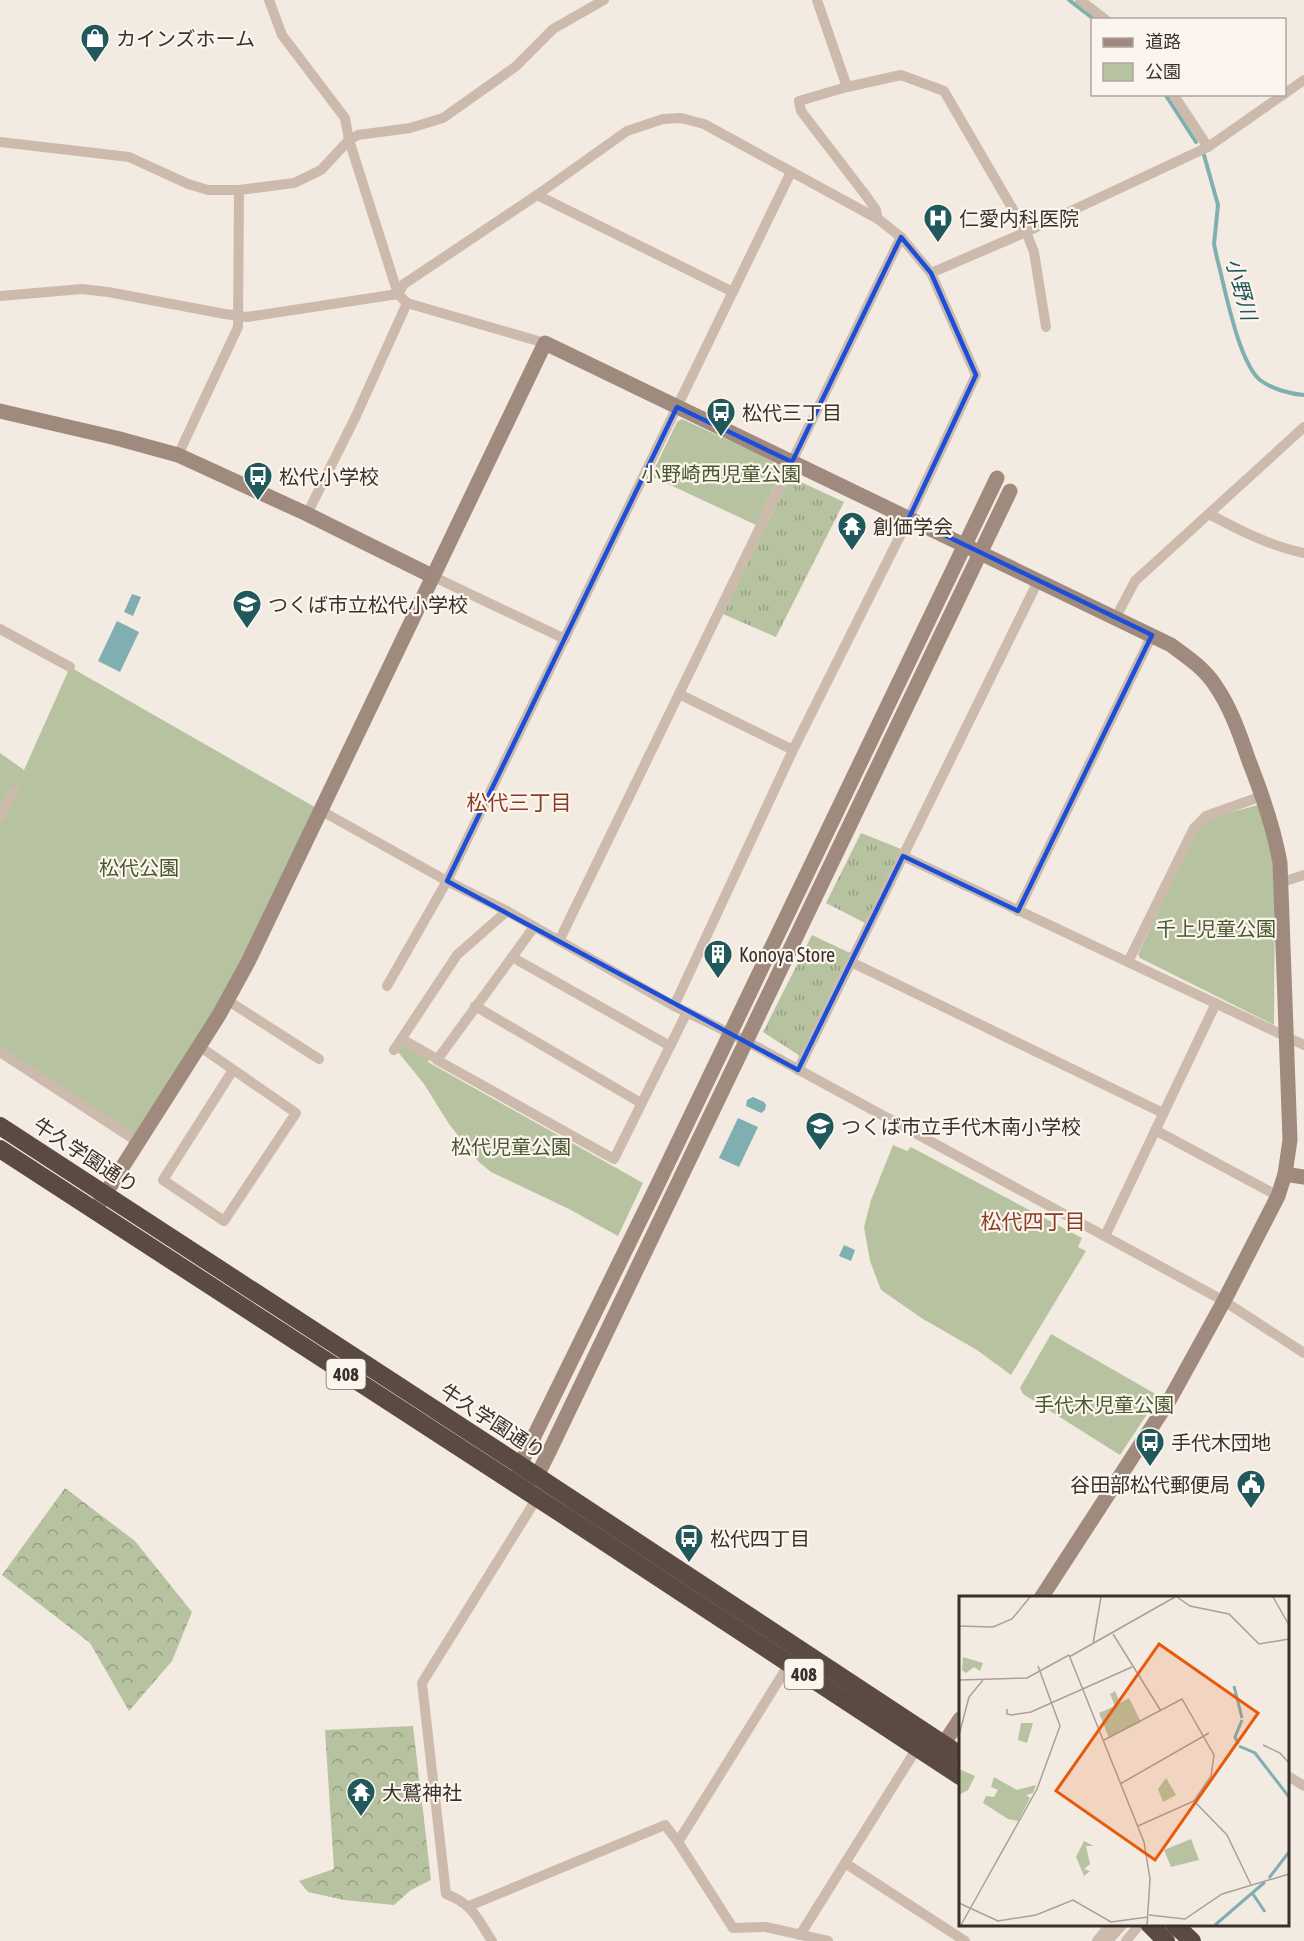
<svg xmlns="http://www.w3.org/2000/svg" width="1304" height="1941" viewBox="0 0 1304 1941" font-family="'Asap Condensed','Noto Sans JP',sans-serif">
  <defs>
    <pattern id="grass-tufts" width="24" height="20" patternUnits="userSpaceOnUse" patternTransform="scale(1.5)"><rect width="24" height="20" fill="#b7c3a0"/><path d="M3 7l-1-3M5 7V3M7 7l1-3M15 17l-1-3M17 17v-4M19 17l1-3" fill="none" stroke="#969f83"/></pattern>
    <pattern id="forest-crowns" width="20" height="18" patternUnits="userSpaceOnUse" patternTransform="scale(1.5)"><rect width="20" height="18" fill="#b7c3a0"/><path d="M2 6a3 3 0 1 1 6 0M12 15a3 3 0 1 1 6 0" fill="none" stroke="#969f83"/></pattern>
  </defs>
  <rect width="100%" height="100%" fill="#f3ebe1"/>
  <g fill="url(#grass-tufts)">
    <path d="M790,477L844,502L776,637L723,614Z"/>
    <path d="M861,833L901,849L865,923L826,903Z"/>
    <path d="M812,935L850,953L800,1056L763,1032Z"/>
  </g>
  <g fill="url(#forest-crowns)">
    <path d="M65,1488L135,1541L192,1612L172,1661L129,1711L90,1643L2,1575Z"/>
    <path d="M413,1726L431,1880L411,1890L394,1905L344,1900L308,1892L299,1881L334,1869L325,1730Z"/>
  </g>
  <g fill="#b7c3a0">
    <path d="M682,419L778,463L782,470L756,525L651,476L677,422Z"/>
    <path d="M70,667L320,810L248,962L138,1142L0,1052V753L24,770Z"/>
    <path d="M1258,805L1273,855L1275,886L1274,1025L1140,958L1138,954L1198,828L1213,817Z"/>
    <path d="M403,1044L429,1059L428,1062L643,1183L618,1236L569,1209L491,1172L479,1162L449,1124L424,1084L398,1052Z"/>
    <path d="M893,1145L907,1151L911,1147L1082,1238L1078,1247L1086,1251L1011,1375L977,1350L923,1319L881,1290L870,1261L864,1227L871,1200Z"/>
    <path d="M1051,1334L1159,1396L1120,1455L1023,1394L1020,1388Z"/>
  </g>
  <g fill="#80afb1">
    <path d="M132,594L141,597L133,616L124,612Z"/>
    <path d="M117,621L139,632L120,672L98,661Z"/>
    <path d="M753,1097L764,1102L766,1105L765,1110L761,1113L746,1106L747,1100Z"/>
    <path d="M738,1118L758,1127L739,1167L719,1158Z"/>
    <path d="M844,1245L855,1250L851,1261L839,1256Z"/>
  </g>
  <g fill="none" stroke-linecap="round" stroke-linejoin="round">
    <g stroke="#80afb1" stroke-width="4">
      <path d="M1069,0L1095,20"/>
      <path d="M1165,94L1196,142"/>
      <path d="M1204,155L1218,205L1214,244L1217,258C1225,288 1238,361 1260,380C1272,389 1290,394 1304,395"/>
    </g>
    <g stroke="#ccbbac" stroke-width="10">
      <path d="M269,0L282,35L345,118L349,140L398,294L407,303L545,343"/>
      <path d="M817,0L847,87"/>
      <path d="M1080,0L1106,20"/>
      <path d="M1173,94L1208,147"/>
      <path d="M1284,94L1304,80"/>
      <path d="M0,142L129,157L188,184L208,190H239L294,183L321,170L349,140L358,135L410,128L443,118L515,67L553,29L604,0"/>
      <path d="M537,195L733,292"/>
      <path d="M878,219L876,210L867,197L801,111L799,101L847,87L901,75L944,91L1026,232L1034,252L1046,327"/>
      <path d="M931,273L1026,232L1208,147L1284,94"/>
      <path d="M398,294L404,284L537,195L627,131L663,119L681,118L704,124L878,219L901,237L931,273L976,375L909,518L793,750L674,1006"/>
      <path d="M0,296L82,289L108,292L225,314L247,317L398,294"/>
      <path d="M178,455L238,327L239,190"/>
      <path d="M307,514L356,416L407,303"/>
      <path d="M1209,514C1239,530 1270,546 1304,553"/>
      <path d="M432,576L565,639"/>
      <path d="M1116,617L1135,581L1304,427"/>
      <path d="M0,629L70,667"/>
      <path d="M679,694L793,750"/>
      <path d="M320,810L447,881L507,911L674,1006L746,1041L1224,1301L1304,1353"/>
      <path d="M0,817L14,791"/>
      <path d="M903,856L1304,1045"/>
      <path d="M1282,882L1304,875"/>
      <path d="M1018,911L1152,635"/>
      <path d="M534,927L437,1060L614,1159L687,1012"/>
      <path d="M559,941L901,237"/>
      <path d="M512,957L670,1046"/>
      <path d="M851,962L1163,1113"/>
      <path d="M1128,962L1194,828L1206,816L1262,796"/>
      <path d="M387,986L447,881L791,172"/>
      <path d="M227,1000L319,1059"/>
      <path d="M475,1006L641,1103"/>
      <path d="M402,1039L437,1059"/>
      <path d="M199,1046L296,1113L224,1221L163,1180L233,1070"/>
      <path d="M394,1050L457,955L507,911"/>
      <path d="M0,1052L138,1142"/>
      <path d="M798,1070L1038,581"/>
      <path d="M1155,1130L1278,1196"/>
      <path d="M1105,1236L1216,1003"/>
      <path d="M1288,1776L1304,1786"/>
      <path d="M678,1842L789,1664"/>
      <path d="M845,1863L965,1941"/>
      <path d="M469,1906L665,1825L678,1842L733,1928L766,1927L828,1941"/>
      <path d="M800,1935L917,1748"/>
      <path d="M492,1941C477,1918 473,1904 446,1894L422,1683L537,1498"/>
      <path d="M1097,1941L1111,1924"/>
      <path d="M1108,1941L1123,1924"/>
      <path d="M1126,1941L1140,1924"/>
    </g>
    <g stroke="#a08a7d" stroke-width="15">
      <path d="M0,411L116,438L178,455L307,514L432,576"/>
      <path d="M1285,1174L1304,1177"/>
      <path d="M95,1210L219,1015L248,962L545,343L1171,645C1187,657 1204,668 1215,685C1231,708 1240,735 1249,761C1262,794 1274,828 1280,863L1290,1140L1285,1174L1278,1196L1224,1301L1170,1399L1041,1598"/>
      <path d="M519,1476L520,1465L656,1188L997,478"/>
      <path d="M526,1481L537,1476L549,1452L1010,491"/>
      <path d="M937,1754L960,1719"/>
    </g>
    <g stroke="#5b4a42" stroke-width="18">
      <path d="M0,1126L520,1465L960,1755"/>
      <path d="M0,1149L565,1516L960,1776"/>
      <path d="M1149,1924L1166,1941"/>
      <path d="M1174,1924L1192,1941"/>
    </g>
  </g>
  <path fill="none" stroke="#1d4ed8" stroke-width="4.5" stroke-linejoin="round" d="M901,237L931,273L976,375L909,518L1152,635L1018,911L903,856L798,1070L447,881L677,407L792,462Z"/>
  <defs>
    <g id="shop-pin" transform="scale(1.5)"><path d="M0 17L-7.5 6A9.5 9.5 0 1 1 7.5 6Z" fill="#20585c" stroke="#fbf5ee"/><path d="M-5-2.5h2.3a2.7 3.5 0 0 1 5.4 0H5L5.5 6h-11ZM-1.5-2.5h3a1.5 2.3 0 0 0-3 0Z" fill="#fff"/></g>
    <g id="hospital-pin" transform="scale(1.5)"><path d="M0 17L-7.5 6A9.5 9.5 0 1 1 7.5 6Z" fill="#20585c" stroke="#fbf5ee"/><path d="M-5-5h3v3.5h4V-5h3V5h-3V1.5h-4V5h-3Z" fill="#fff"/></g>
    <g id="bus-pin" transform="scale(1.5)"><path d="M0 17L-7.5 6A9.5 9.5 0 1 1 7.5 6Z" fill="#20585c" stroke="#fbf5ee"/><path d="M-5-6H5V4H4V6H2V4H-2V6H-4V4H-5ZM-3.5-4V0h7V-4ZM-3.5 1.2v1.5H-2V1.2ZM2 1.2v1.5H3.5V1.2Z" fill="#fff"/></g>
    <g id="temple-pin" transform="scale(1.5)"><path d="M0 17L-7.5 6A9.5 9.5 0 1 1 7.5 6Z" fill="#20585c" stroke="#fbf5ee"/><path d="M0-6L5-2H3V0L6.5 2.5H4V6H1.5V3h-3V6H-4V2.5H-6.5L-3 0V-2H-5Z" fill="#fff"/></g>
    <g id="school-pin" transform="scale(1.5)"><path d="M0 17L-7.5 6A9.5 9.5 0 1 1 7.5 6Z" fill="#20585c" stroke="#fbf5ee"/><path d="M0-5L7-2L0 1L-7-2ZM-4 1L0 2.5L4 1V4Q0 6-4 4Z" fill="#fff"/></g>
    <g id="building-pin" transform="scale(1.5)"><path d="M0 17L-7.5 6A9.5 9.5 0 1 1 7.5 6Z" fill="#20585c" stroke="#fbf5ee"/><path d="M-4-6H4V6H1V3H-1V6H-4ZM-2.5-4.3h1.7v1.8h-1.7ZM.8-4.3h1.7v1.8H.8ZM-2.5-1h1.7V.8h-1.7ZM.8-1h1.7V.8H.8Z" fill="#fff"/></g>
    <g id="civic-pin" transform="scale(1.5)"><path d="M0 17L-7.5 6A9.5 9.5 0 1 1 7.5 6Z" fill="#20585c" stroke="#fbf5ee"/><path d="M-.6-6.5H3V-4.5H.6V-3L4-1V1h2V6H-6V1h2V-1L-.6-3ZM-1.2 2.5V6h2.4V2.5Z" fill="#fff"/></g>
  </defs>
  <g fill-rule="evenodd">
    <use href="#shop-pin" x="95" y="38"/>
    <use href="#hospital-pin" x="938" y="218"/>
    <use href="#bus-pin" x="721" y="412"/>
    <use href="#bus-pin" x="258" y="476"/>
    <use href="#temple-pin" x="852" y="526"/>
    <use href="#school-pin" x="247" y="604"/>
    <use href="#building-pin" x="718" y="954"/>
    <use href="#school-pin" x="820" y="1126"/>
    <use href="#bus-pin" x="1150" y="1442"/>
    <use href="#civic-pin" x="1251" y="1484"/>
    <use href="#bus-pin" x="689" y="1538"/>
    <use href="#temple-pin" x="361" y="1792"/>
  </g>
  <g text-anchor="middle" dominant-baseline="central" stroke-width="4.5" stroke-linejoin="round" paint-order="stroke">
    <g fill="#fbf5ee" stroke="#746b66" stroke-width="1.5">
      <rect x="326.5" y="1359" width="39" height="30" rx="4.5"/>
      <rect x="784.5" y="1659" width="39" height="30" rx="4.5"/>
    </g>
    <g font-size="18" font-weight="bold" fill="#3a302b">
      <text x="346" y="1374">408</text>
      <text x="804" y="1674">408</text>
    </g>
    <g font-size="20" fill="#3a302b" stroke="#fbf5ee" text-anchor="start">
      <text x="116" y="38">カインズホーム</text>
      <text x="959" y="218">仁愛内科医院</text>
      <text x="742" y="412">松代三丁目</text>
      <text x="279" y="476">松代小学校</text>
      <text x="873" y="526">創価学会</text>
      <text x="268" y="604">つくば市立松代小学校</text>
      <text x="739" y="954">Konoya Store</text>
      <text x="841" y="1126">つくば市立手代木南小学校</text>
      <text x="1171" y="1442">手代木団地</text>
      <text x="1230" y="1484" text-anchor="end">谷田部松代郵便局</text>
      <text x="710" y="1538">松代四丁目</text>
      <text x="382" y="1792">大鷲神社</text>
    </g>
    <g font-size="20" fill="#49582f" stroke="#fbf5ee">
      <text x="721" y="473">小野崎西児童公園</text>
      <text x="139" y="867">松代公園</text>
      <text x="1216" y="928">千上児童公園</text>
      <text x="511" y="1146">松代児童公園</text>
      <text x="1104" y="1404">手代木児童公園</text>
    </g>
    <g font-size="20" fill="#3a302b" stroke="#fbf5ee">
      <text transform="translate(86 1155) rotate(33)">牛久学園通り</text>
      <text transform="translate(493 1421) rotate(33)">牛久学園通り</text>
    </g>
    <g font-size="21" font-style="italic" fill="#20585c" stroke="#fbf5ee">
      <text transform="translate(1242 289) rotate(75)">小野川</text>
    </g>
    <g font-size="21" fill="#893c24" stroke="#fbf5ee">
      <text x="519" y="802">松代三丁目</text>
      <text x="1033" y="1221">松代四丁目</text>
    </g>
  </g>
  <g transform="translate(959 1596)">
    <rect width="330" height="330" fill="#f3ebe1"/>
    <path d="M4,61L24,67L21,75L15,71L7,77L3,74ZM0,173L16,180L9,194L0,199ZM35,181L58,194L77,189L74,197L67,199L71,202L59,225L49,223L24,207L27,200L35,201L39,194L32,191ZM125,245L135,250H127L131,268L125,273L131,275L125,280L117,261Z" fill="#b7c3a0"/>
    <path d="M156,95L161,107L170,102L182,126L150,142L140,117L156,110L151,98ZM62,127H74L68,147L59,144ZM207,182L217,199L204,206L199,193ZM232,243L240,264L212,271L205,254Z" fill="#b7c3a0"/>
    <path fill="none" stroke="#80afb1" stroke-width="3" d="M275,90L283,122M279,148L276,141L283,124M280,150L296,157L330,201M310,282L330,256M294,298L306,316M256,329L306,286"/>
    <path fill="none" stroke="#a9a098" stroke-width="1.5" d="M218,1L231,10L270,18L300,48L330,43M314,1L330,29M0,30L34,31L53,23L71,1M154,38L202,115M134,48L142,1M110,59L185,246L191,283L188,329M110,61L216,1M0,84L68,82L110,59M48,113V118L52,119L72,116L173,71M0,139L10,101L24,84M145,144L223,103L255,159L252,180L235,205L179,230M304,149L321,157L330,167M161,188L250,137M235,205L268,239L292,289M0,307L39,325L77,319L114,304L152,326L189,321M190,319L226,323L263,298L330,278M2,329L78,193L101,130L79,70"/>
    <path fill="#e8590c" fill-opacity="0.15" stroke="#e8590c" stroke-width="3" d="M200,48L299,117L196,264L97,195Z"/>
    <rect width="330" height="330" fill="none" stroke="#3a302b" stroke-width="3"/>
  </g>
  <rect x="1091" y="18" width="195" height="78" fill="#fbf5ee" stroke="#aea6a0" stroke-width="1.5"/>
  <rect x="1103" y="38" width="30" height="9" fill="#a08a7d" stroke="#aea6a0" stroke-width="1.5"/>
  <text x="1145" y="48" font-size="18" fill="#3a302b">道路</text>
  <rect x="1103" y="63" width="30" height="18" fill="#b7c3a0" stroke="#aea6a0" stroke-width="1.5"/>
  <text x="1145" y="78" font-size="18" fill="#3a302b">公園</text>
</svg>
